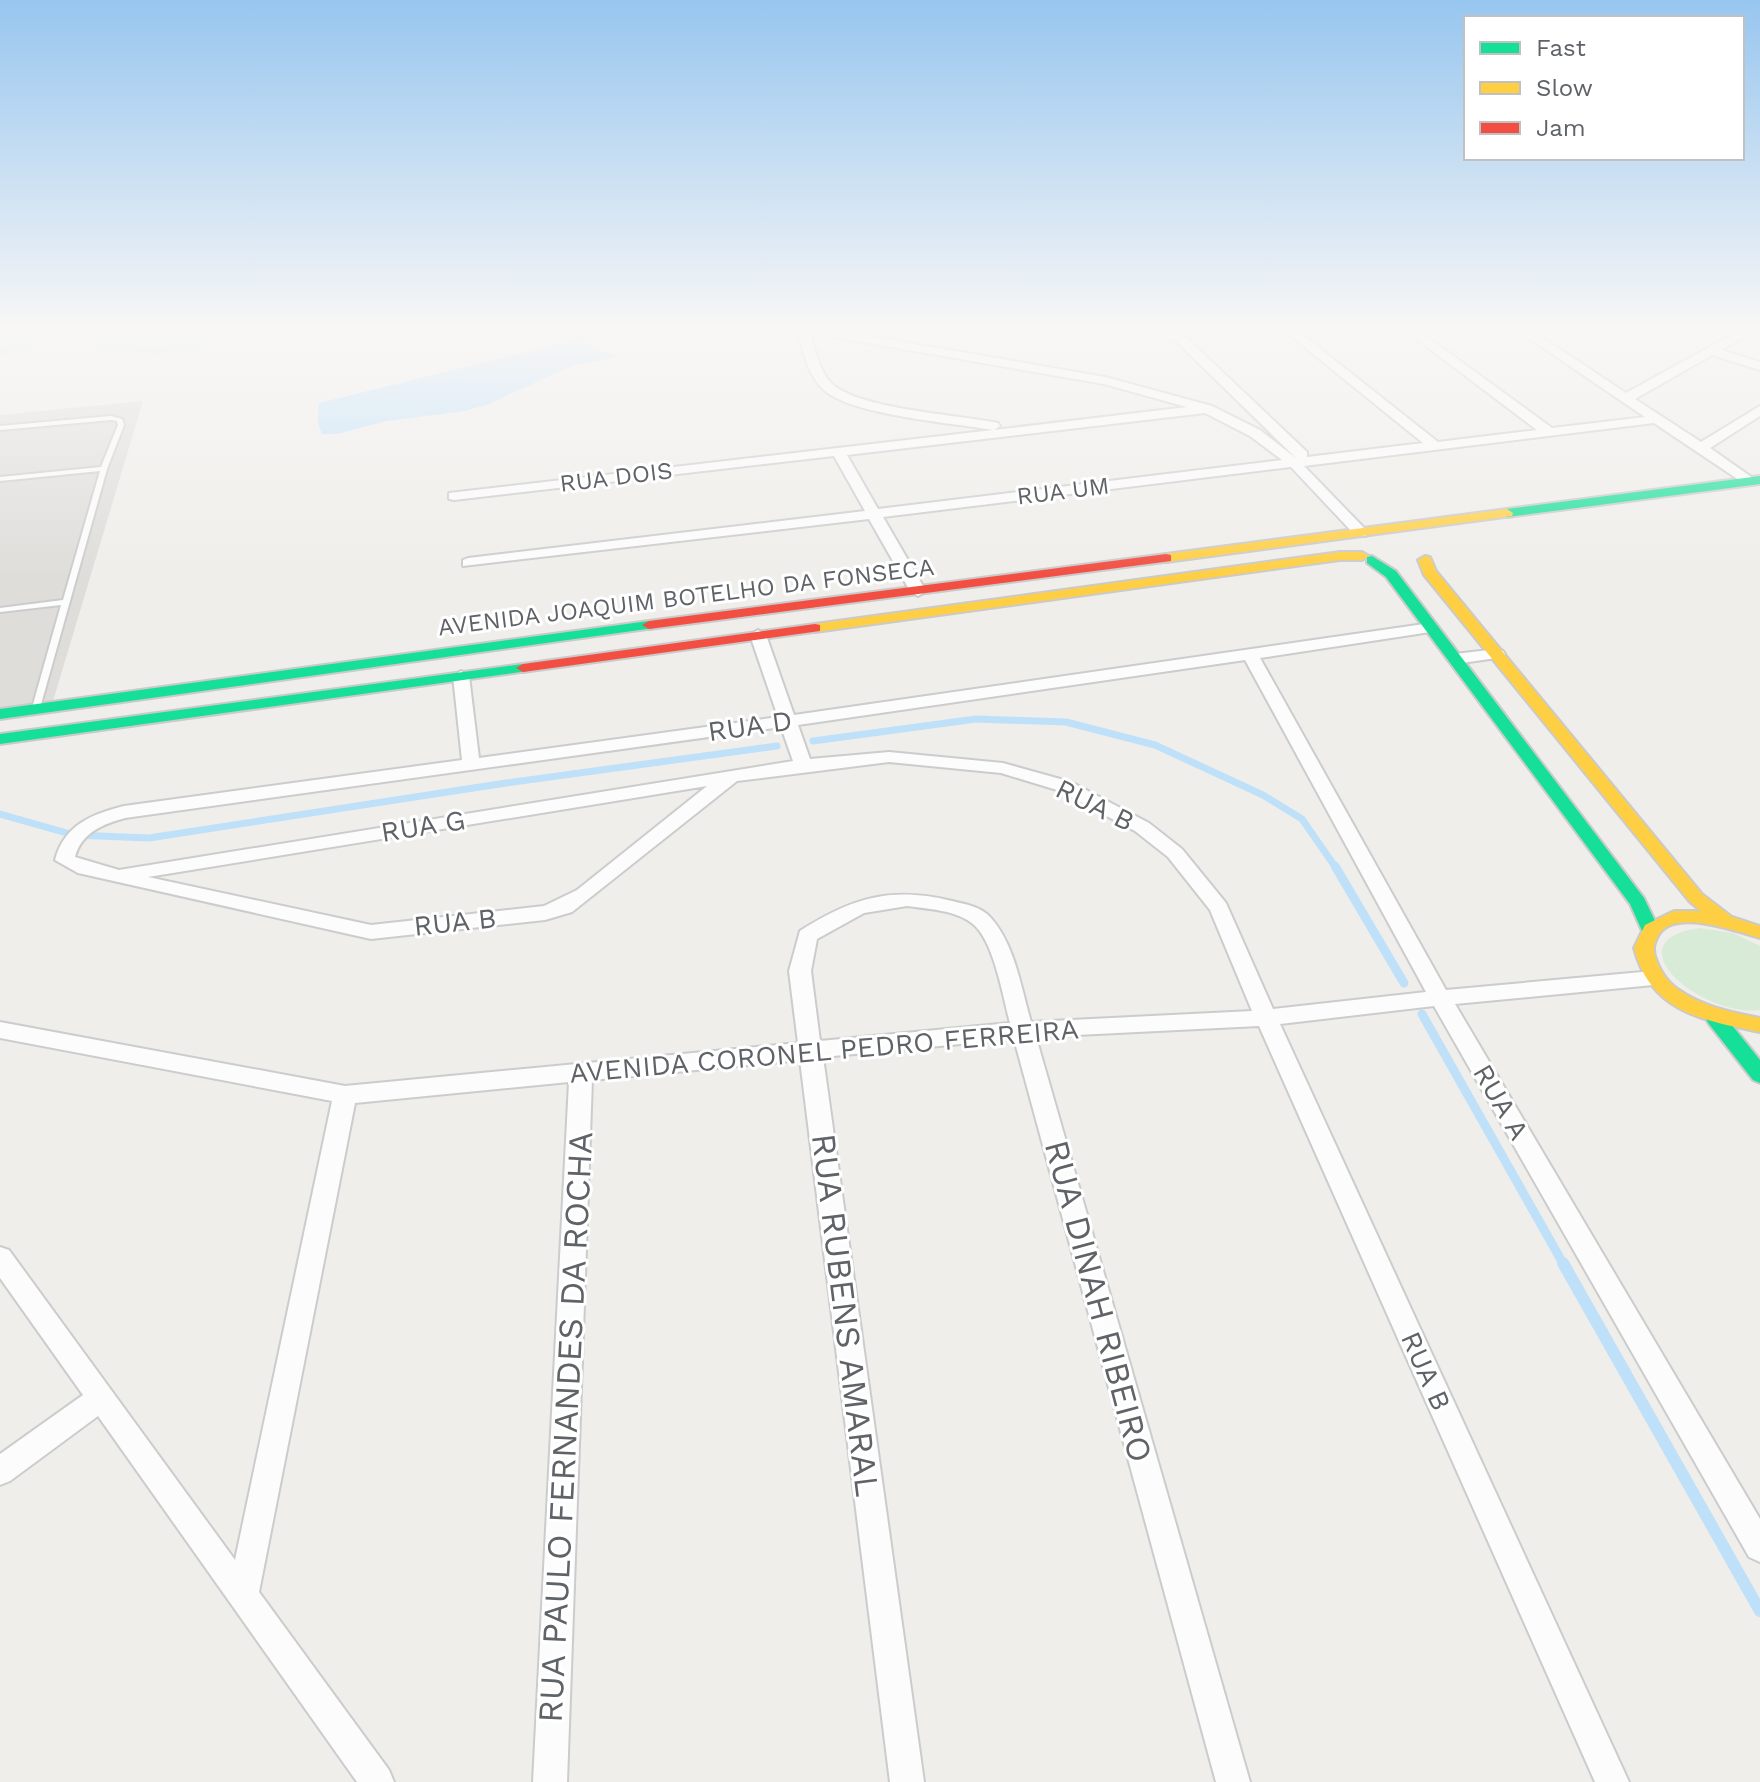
<svg xmlns="http://www.w3.org/2000/svg" width="1760" height="1782" viewBox="0 0 1760 1782" font-family="'Work Sans',sans-serif">
  <rect width="100%" height="100%" fill="#efeeea"/>
  <path fill="#dfddda" d="M143,401L53,701L0,710V415Z"/>
  <g fill="#d8ebd6">
    <path d="M0,328H383L272,336L154,355L54,341L0,356Z"/>
    <path d="M1699,928L1733,933L1760,946V1010C1704,1018 1609,942 1699,928Z"/>
  </g>
  <path fill="#bfe0f9" d="M586,335L584,341L592,347L620,357L574,365L489,404L465,411L386,421L337,434H322L318,423L319,403L559,344Z"/>
  <g fill="none" stroke-linecap="round" stroke-linejoin="round">
    <g stroke="#bfe0f9" stroke-width="7">
      <path d="M813,741L976,719L1066,722L1155,745L1263,795L1302,819L1336,868"/>
      <path d="M0,814L74,835L149,838L506,783L777,746"/>
    </g>
    <g stroke="#bfe0f9" stroke-width="9">
      <path d="M1335,866L1404,983"/>
      <path d="M1422,1014L1564,1265"/>
    </g>
    <path stroke="#bfe0f9" stroke-width="12" d="M1563,1263L1760,1611"/>
    <g stroke="#cbcccc" stroke-width="4">
      <path id="lane" d="M111,416L122,419L124,425L107,469L40,708L39,710H33L32,708L61,605L0,612V608L63,600L100,471L0,481V477L101,467L118,425L117,421L111,420L0,430V426Z"/>
    </g>
    <g stroke="#cbcccc" stroke-width="4">
      <g id="street">
        <path d="M797,328H823L1105,377L1212,406L1260,430L1297,459L1174,339L1120,328L1165,331L1163,328H1176L1307,452V457L1423,443L1281,328H1294L1438,442L1537,430L1402,328H1415L1552,428L1645,417L1514,328H1528L1626,393L1744,328H1758L1721,350L1760,362V370L1712,355L1635,399L1701,442L1760,406V416L1710,448L1757,481L1745,484L1654,423L1304,466L1366,530V536H1356L1291,467L883,517L926,591L918,596L910,591L869,519L463,566V560L468,558L865,511L834,456L454,500L449,499V493L993,430C954,423 851,415 824,390C807,375 803,349 797,328ZM810,333L1104,384L1187,407L994,430L1000,426L998,423C960,415 856,409 831,383C819,370 815,349 810,333ZM1205,413L1250,436L1282,460L878,509L847,455Z"/>
        <path d="M1431,623L1437,625V631L1260,658L1446,990L1653,971L1661,973L1664,978L1661,983L1653,985L1455,1004L1760,1519V1562L1749,1557L1434,1006L1280,1024L1629,1782H1595L1259,1026L1036,1037L1250,1782H1216L1014,1039L823,1057L924,1782H890L800,1060L592,1080L567,1782H533L569,1082L355,1103L259,1592L389,1770L394,1782H357L98,1416L10,1481L0,1485V1454L83,1395L0,1278V1247L9,1250L235,1560L332,1101L0,1038V1022L345,1086L798,1043L789,971L800,931C852,898 891,886 952,901C965,904 982,907 991,918C1015,945 1021,988 1031,1022L1252,1011L1210,910L1168,857L1135,831L1057,790L1001,773L889,762L737,781L572,912L545,920L371,939L78,873L55,860C64,825 92,814 124,806L462,760L453,676L461,671L469,676L479,758L778,717L750,635L758,630L766,635L794,715ZM1245,660L1426,992L1273,1009L1226,903L1182,849L1149,823L1071,782L1003,763L889,752L810,759L798,725ZM781,727L793,761L119,870L75,857C81,833 103,824 125,818ZM707,786L577,890L544,906L371,925L148,877ZM907,906C928,909 956,910 973,924C994,941 1003,997 1010,1023L820,1041L811,971L817,939L864,913Z"/>
        <path d="M1497,649L1503,651L1505,654L1503,657L1455,664L1447,659L1455,654Z"/>
      </g>
    </g>
    <g stroke="#cacacb" stroke-width="4">
      <g id="fast">
        <path d="M1760,476V484L1507,517L1501,513L1507,509Z"/>
        <path d="M1372,556L1396,571L1644,898L1659,929L1657,933H1643L1630,904L1386,577L1367,563V557Z"/>
        <path d="M649,621L654,622V628L0,719V709Z"/>
        <path d="M523,664L530,668L528,671L0,744V734Z"/>
        <path d="M1716,1012L1723,1014L1760,1060V1083L1753,1080L1709,1024L1706,1019L1709,1014Z"/>
      </g>
    </g>
    <g stroke="#cacacb" stroke-width="4">
      <g id="slow">
        <path d="M1507,509L1513,513L1512,516L1166,562L1159,558L1166,554Z"/>
        <path d="M1340,552H1362L1369,556L1362,560H1340L815,632L808,628L815,624Z"/>
        <path d="M1425,556L1430,557L1436,571L1702,894L1732,917L1760,926V938C1736,932 1671,906 1657,938C1654,945 1653,948 1655,956C1659,969 1667,982 1679,990C1703,1007 1732,1012 1760,1018V1032C1703,1020 1651,1013 1634,948L1645,925L1674,911H1701L1690,902L1424,575L1418,560Z"/>
      </g>
    </g>
    <g stroke="#cacacb" stroke-width="4">
      <g id="jam">
        <path d="M1166,554L1171,555V561L649,629L642,625L649,621Z"/>
        <path d="M815,624L820,625V631L523,672L516,668L523,664Z"/>
      </g>
    </g>
    <use href="#lane" fill="#fdfcfc" fill-rule="evenodd"/>
    <use href="#street" fill="#fdfcfc" fill-rule="evenodd"/>
    <use href="#fast" fill="#16e098" fill-rule="evenodd"/>
    <use href="#slow" fill="#ffcf43" fill-rule="evenodd"/>
    <use href="#jam" fill="#f24e42" fill-rule="evenodd"/>
  </g>
  <linearGradient id="sky" x2="0" y2="1"><stop stop-color="#97c6ef"/><stop offset="0.57" stop-color="#f8f7f6"/><stop offset="1" stop-color="#f8f7f6" stop-opacity="0"/></linearGradient>
  <rect width="1760" height="577" fill="url(#sky)"/>
  <g text-anchor="middle" dominant-baseline="central" stroke-width="6" stroke-linejoin="round" paint-order="stroke">
    <g font-size="24" fill="#5f6368" stroke="#fff">
      <text transform="translate(616 477) rotate(-7)">RUA DOIS</text>
      <text transform="translate(1063 491) rotate(-7)">RUA UM</text>
      <text transform="translate(686 597) rotate(-7)">AVENIDA JOAQUIM BOTELHO DA FONSECA</text>
    </g>
    <g font-size="28" fill="#5f6368" stroke="#fff">
      <text transform="translate(750 726) rotate(-8)">RUA D</text>
      <text transform="translate(1095 805) rotate(26)">RUA B</text>
      <text transform="translate(423 826) rotate(-9)">RUA G</text>
      <text transform="translate(455 922) rotate(-6)">RUA B</text>
      <text transform="translate(824 1051) rotate(-5)">AVENIDA CORONEL PEDRO FERREIRA</text>
      <text transform="translate(1501 1102) rotate(60)">RUA A</text>
      <text transform="translate(1426 1371) rotate(66)">RUA B</text>
    </g>
    <g font-size="34" fill="#5f6368" stroke="#fff">
      <text transform="translate(1099 1301) rotate(75)">RUA DINAH RIBEIRO</text>
      <text transform="translate(846 1315) rotate(83)">RUA RUBENS AMARAL</text>
      <text transform="translate(565 1427) rotate(-87)">RUA PAULO FERNANDES DA ROCHA</text>
    </g>
  </g>
  <rect x="1464" y="16" width="280" height="144" fill="#ffffff" stroke="#bfc1c3" stroke-width="2"/>
  <rect x="1480" y="42" width="40" height="12" fill="#16e098" stroke="#bfc1c3" stroke-width="2"/>
  <text x="1536" y="56" font-size="24" fill="#5f6368">Fast</text>
  <rect x="1480" y="82" width="40" height="12" fill="#ffcf43" stroke="#bfc1c3" stroke-width="2"/>
  <text x="1536" y="96" font-size="24" fill="#5f6368">Slow</text>
  <rect x="1480" y="122" width="40" height="12" fill="#f24e42" stroke="#bfc1c3" stroke-width="2"/>
  <text x="1536" y="136" font-size="24" fill="#5f6368">Jam</text>
</svg>
